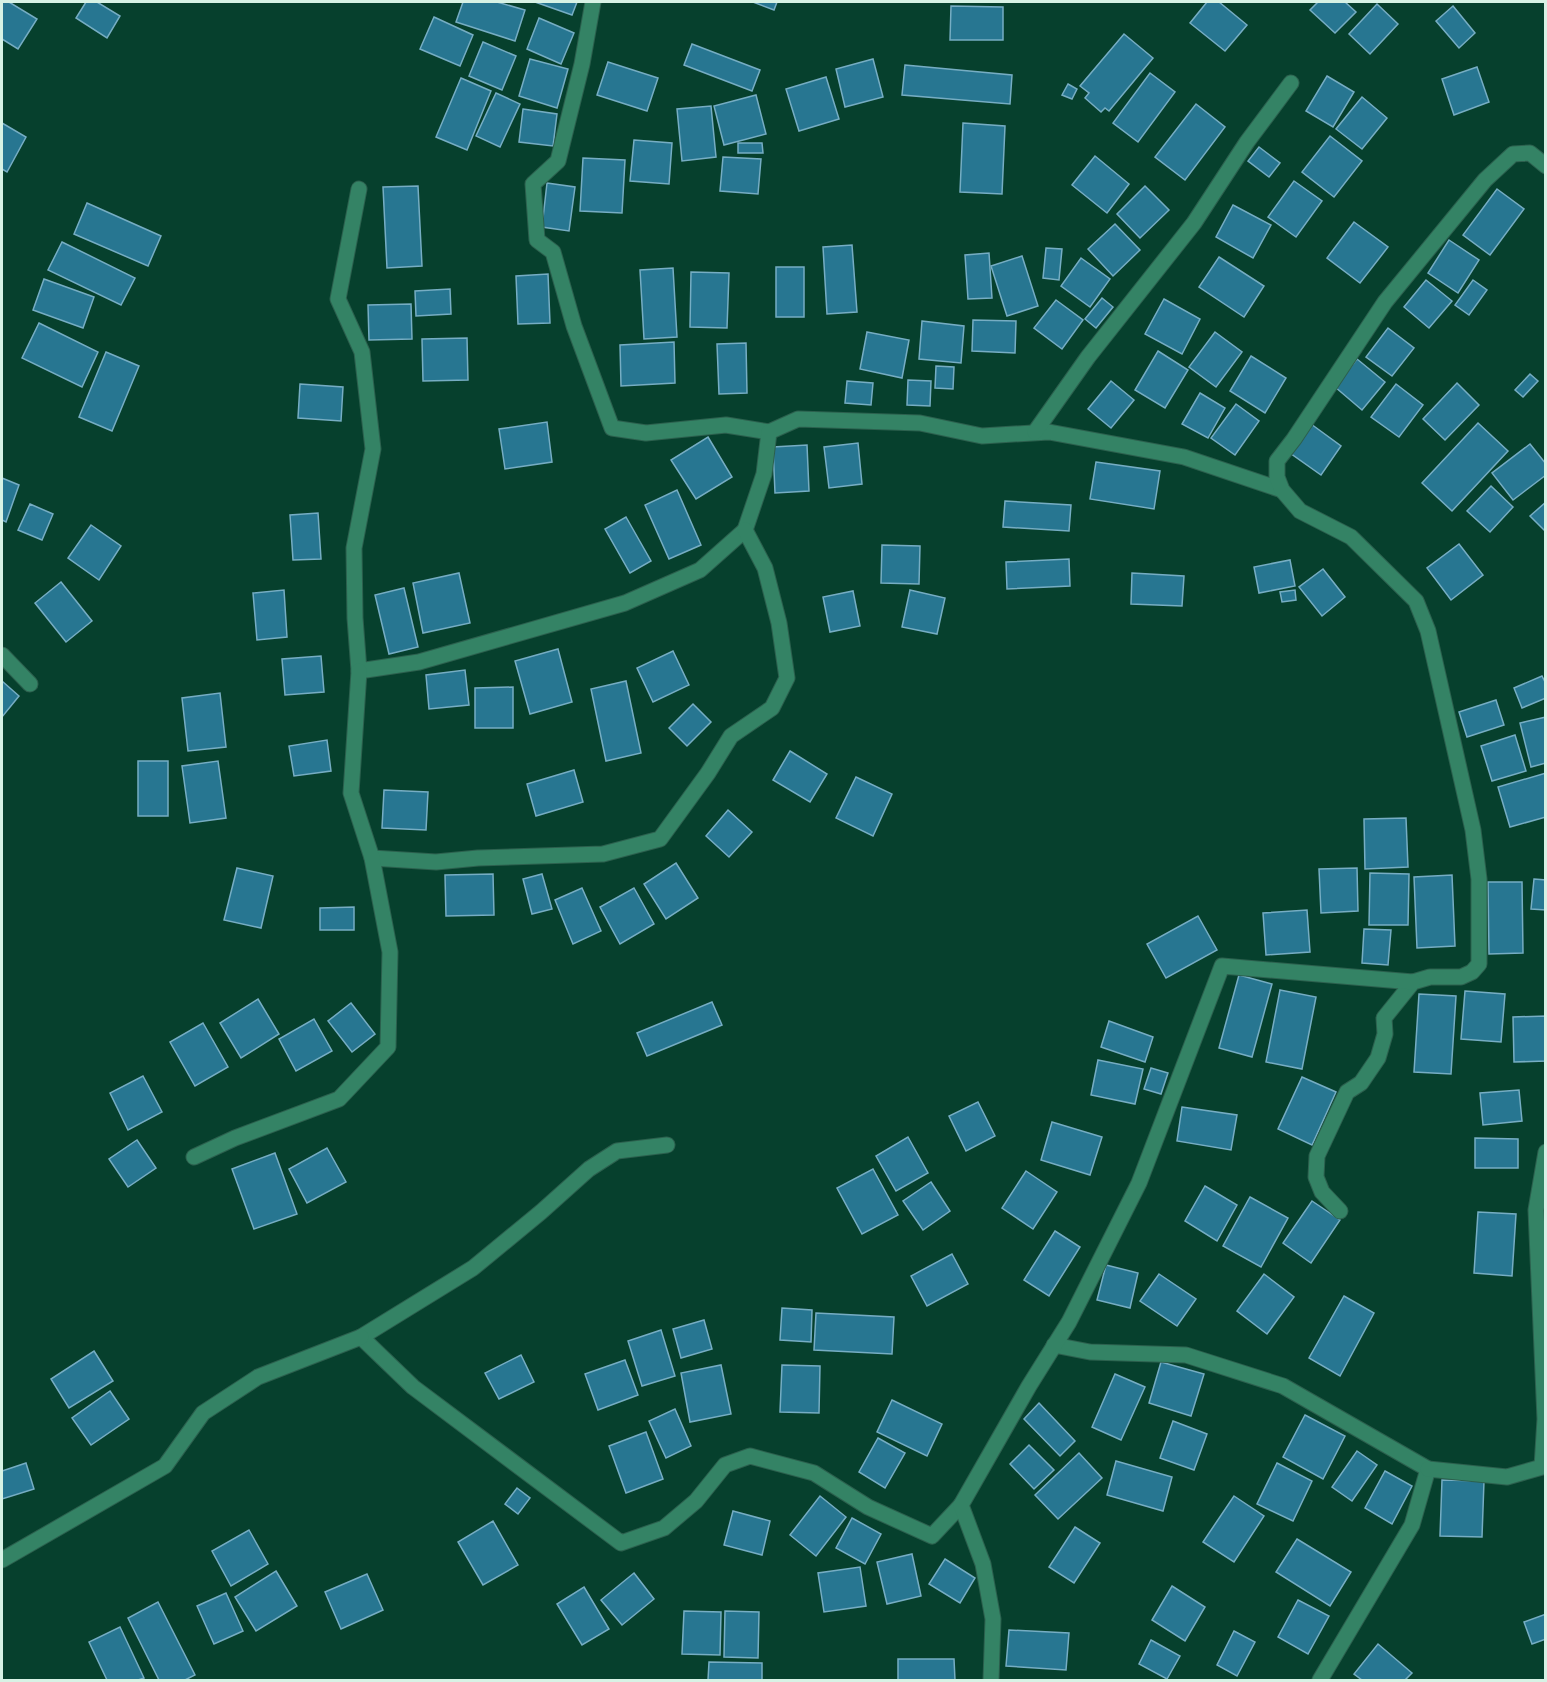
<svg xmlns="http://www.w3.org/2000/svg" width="1547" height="1682" viewBox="0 0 1547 1682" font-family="'Fira Sans Condensed',sans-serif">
  <rect width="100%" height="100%" fill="#06402d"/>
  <g fill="#277691" stroke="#76adc3" stroke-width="1.5">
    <path d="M2,2H9L37,19L18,49L2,39Z"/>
    <path d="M86,2H97L120,16L107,38L76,18Z"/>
    <path d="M463,2H497L525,10L515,41L456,22Z"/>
    <path d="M535,2H577L572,15Z"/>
    <path d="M753,2H777L774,10Z"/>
    <path d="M1207,2H1219L1247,25L1225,51L1190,23Z"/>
    <path d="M1318,2H1345L1356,12L1335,33L1310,10Z"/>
    <path d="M1377,4L1398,24L1370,54L1349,34Z"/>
    <path d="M951,6L1003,7V40H950Z"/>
    <path d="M1453,6L1475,33L1459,48L1436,21Z"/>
    <path d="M434,17L473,35L460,66L420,49Z"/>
    <path d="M539,18L574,33L561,64L527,49Z"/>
    <path d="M1124,34L1153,58L1109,111L1105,108L1101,112L1085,98L1089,93L1080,86Z"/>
    <path d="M483,42L516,56L502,90L469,76Z"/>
    <path d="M692,44L760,70L752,91L684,65Z"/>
    <path d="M530,59L568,69L557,108L519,96Z"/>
    <path d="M873,59L883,97L845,107L836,69Z"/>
    <path d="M608,62L658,78L647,111L597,95Z"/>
    <path d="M905,65L1012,75L1010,104L902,95Z"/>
    <path d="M1477,67L1489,102L1454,115L1442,79Z"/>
    <path d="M1150,73L1175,92L1138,142L1113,123Z"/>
    <path d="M1327,76L1354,92L1333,127L1306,111Z"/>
    <path d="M826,77L839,119L799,131L786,89Z"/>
    <path d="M461,78L491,91L467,150L436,137Z"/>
    <path d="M1068,84L1077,89L1072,99L1062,95Z"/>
    <path d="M496,93L520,104L500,147L476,136Z"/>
    <path d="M756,95L766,134L724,145L714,106Z"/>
    <path d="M1362,97L1387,118L1362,149L1336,129Z"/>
    <path d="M1196,104L1225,127L1185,180L1155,157Z"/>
    <path d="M711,106L716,157L682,161L677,109Z"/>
    <path d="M523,109L557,114L553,146L519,142Z"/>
    <path d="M2,123L26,137L7,172L2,169Z"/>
    <path d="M963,123L1005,126L1002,194L960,192Z"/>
    <path d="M1330,136L1362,161L1334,197L1302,172Z"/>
    <path d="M634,140L672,143L669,184L630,181Z"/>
    <path d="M738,143H762L763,153H738Z"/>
    <path d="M1259,147L1280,163L1269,177L1248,161Z"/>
    <path d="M1095,156L1129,184L1107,213L1072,185Z"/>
    <path d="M723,157L761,159L758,194L720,191Z"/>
    <path d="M583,158L625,160L622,213L580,211Z"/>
    <path d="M1294,181L1322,201L1296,237L1268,217Z"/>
    <path d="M547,183L575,187L569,231L542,227Z"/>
    <path d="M418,186L422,266L387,268L383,187Z"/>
    <path d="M1145,186L1169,210L1140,238L1117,214Z"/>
    <path d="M1497,189L1524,209L1490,255L1463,235Z"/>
    <path d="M87,203L161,236L148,266L74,234Z"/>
    <path d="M1233,205L1271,225L1253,258L1216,237Z"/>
    <path d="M1354,222L1388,247L1360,283L1327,258Z"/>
    <path d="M1115,224L1140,250L1113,276L1088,249Z"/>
    <path d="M1449,240L1479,260L1458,293L1428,273Z"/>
    <path d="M62,242L135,278L121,305L48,270Z"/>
    <path d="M852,245L857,312L827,314L823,247Z"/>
    <path d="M1046,248L1062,249L1059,280L1043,278Z"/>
    <path d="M989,253L992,298L968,299L965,255Z"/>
    <path d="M1022,256L1038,306L1007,316L991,266Z"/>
    <path d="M1219,257L1264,286L1244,317L1199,287Z"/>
    <path d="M1081,258L1110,279L1090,307L1061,286Z"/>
    <rect x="776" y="267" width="28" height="50"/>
    <path d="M673,268L677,337L644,339L640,270Z"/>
    <path d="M691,272L729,273L727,328L690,327Z"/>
    <path d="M548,274L550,323L518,324L516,276Z"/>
    <path d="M44,279L94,297L83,328L33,310Z"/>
    <path d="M1426,280L1452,301L1429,328L1404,307Z"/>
    <path d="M1473,280L1487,290L1469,315L1455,305Z"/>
    <path d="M450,289L451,314L416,316L415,291Z"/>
    <path d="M1102,298L1113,307L1096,328L1085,319Z"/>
    <path d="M1164,299L1200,319L1182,354L1145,334Z"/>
    <path d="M1056,300L1083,320L1062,349L1034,328Z"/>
    <path d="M411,304L412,339L369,340L368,305Z"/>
    <path d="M973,320L1016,321L1015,353L972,351Z"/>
    <path d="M922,321L964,326L961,363L919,359Z"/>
    <path d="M39,323L98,352L82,387L22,358Z"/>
    <path d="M1388,328L1414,348L1392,376L1366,357Z"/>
    <path d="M867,332L909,340L902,378L860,369Z"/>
    <path d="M1215,332L1242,352L1216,387L1189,367Z"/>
    <path d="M467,338L468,380L423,381L422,339Z"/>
    <path d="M674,342L675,383L621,386L620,345Z"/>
    <path d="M746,343L747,393L719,394L717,344Z"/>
    <path d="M1158,351L1188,370L1165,408L1135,390Z"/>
    <path d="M106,352L139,366L112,431L79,417Z"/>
    <path d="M1251,356L1286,378L1265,413L1230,391Z"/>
    <path d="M1357,359L1385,382L1362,410L1335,387Z"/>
    <path d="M936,366L954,367L953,389L935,388Z"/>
    <path d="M1530,374L1538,381L1523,397L1515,390Z"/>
    <path d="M908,380L931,381L930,406L907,405Z"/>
    <path d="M847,381L873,383L871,405L845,403Z"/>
    <path d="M1111,381L1134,400L1111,428L1088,409Z"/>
    <path d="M1457,383L1479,405L1445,440L1423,419Z"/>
    <path d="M300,384L343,387L341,421L298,418Z"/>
    <path d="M1396,384L1423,405L1399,437L1371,417Z"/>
    <path d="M1200,393L1225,408L1208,438L1182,424Z"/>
    <path d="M1236,404L1259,421L1235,455L1211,438Z"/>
    <path d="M547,422L552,462L505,469L499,429Z"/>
    <path d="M1478,423L1508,451L1452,511L1422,483Z"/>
    <path d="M1311,424L1341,446L1321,475L1290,453Z"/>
    <path d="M708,437L732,477L696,499L671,460Z"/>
    <path d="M858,443L862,484L829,488L824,447Z"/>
    <path d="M1530,444L1546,464V475L1513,500L1492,473Z"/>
    <path d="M807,445L809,491L775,493L773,447Z"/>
    <path d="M1096,462L1160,471L1154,509L1090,499Z"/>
    <path d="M2,478L19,485L6,522L2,520Z"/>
    <path d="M1491,486L1513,507L1490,532L1467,511Z"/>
    <path d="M677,490L701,545L669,559L645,505Z"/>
    <path d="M1005,501L1071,505L1069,531L1003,527Z"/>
    <path d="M1546,502V532L1530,516Z"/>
    <path d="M30,504L53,514L42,540L18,530Z"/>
    <path d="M318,513L321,559L293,560L290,515Z"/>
    <path d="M626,517L651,561L630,573L605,529Z"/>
    <path d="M91,525L121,546L99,580L68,558Z"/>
    <path d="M1459,544L1483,575L1451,600L1427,568Z"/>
    <path d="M882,545L920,546L919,584L881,583Z"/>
    <path d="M1069,559L1070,586L1007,589L1006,562Z"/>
    <path d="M1290,560L1295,586L1259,593L1254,567Z"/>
    <path d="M1323,569L1345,597L1322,616L1299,587Z"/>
    <path d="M459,573L470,623L423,633L413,583Z"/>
    <path d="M1132,573L1184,576L1182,606L1131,604Z"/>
    <path d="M61,582L92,621L66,642L35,603Z"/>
    <path d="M404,588L418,647L389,654L375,595Z"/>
    <path d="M284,590L287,637L257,640L253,593Z"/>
    <path d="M910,590L945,598L937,634L902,627Z"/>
    <path d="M1295,590L1296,600L1282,602L1280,592Z"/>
    <path d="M853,591L860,626L830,632L823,597Z"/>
    <path d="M558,649L572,702L530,714L515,661Z"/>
    <path d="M673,651L689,685L653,702L637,668Z"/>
    <path d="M321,656L324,692L285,695L282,659Z"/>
    <path d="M465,670L469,705L429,709L426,675Z"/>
    <path d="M1542,676L1546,684V698L1522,708L1514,688Z"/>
    <path d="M2,681L19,696L2,717Z"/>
    <path d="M626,681L641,753L606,761L591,689Z"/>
    <path d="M513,687V728H475V688Z"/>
    <path d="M220,693L226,747L188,751L182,698Z"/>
    <path d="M1496,700L1504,725L1467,737L1459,712Z"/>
    <path d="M693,704L711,722L687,746L669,728Z"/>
    <path d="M1546,717V763L1531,767L1520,723Z"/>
    <path d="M1515,735L1526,771L1492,781L1481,746Z"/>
    <path d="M327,740L331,771L294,776L289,746Z"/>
    <path d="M790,751L827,774L810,802L773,780Z"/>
    <rect x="138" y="761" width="30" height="55"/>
    <path d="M218,761L226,818L190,823L182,766Z"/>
    <path d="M574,770L583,802L536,816L527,784Z"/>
    <path d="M1546,773V817L1510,827L1498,787Z"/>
    <path d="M856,777L892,794L873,836L836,818Z"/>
    <path d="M384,790L428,792L426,830L382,828Z"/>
    <path d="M728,810L752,832L729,857L706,836Z"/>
    <path d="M1406,818L1408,867L1365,869L1364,819Z"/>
    <path d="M676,863L698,898L666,919L644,884Z"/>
    <path d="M237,868L273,876L261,928L224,920Z"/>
    <path d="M1357,868L1358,911L1321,913L1319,869Z"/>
    <path d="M1370,873L1409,874L1408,925H1369Z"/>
    <path d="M493,874L494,915L446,916L445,875Z"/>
    <path d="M542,874L552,909L532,914L523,879Z"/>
    <path d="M1452,875L1455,946L1417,948L1414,877Z"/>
    <path d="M1534,879L1546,880V910L1531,909Z"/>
    <path d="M1488,882H1522L1523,953L1489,954Z"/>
    <path d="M582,888L601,931L573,944L555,900Z"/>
    <path d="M634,888L654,924L620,944L600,907Z"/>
    <path d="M354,907V930H320V908Z"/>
    <path d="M1307,910L1310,952L1266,955L1263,913Z"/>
    <path d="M1198,916L1217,950L1166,978L1147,944Z"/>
    <path d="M1364,929L1391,930L1388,965L1362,963Z"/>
    <path d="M1239,975L1272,984L1252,1057L1219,1048Z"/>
    <path d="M1280,990L1316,997L1302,1069L1266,1062Z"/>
    <path d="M1465,991L1505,994L1501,1042L1461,1039Z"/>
    <path d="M1419,994L1456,996L1451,1074L1414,1072Z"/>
    <path d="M258,999L279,1034L241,1058L220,1023Z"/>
    <path d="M712,1002L722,1025L647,1056L637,1033Z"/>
    <path d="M351,1003L375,1034L352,1052L328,1021Z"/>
    <path d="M1546,1016V1061L1514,1062L1513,1017Z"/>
    <path d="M314,1019L332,1051L296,1071L279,1039Z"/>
    <path d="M1109,1021L1153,1037L1145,1062L1101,1047Z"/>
    <path d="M203,1023L228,1067L195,1086L170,1042Z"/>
    <path d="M1098,1060L1143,1069L1135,1104L1091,1095Z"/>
    <path d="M1151,1068L1168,1073L1161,1094L1144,1089Z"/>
    <path d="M143,1076L162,1112L128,1130L110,1093Z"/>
    <path d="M1302,1077L1336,1092L1312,1145L1278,1129Z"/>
    <path d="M1519,1090L1522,1121L1483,1125L1480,1093Z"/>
    <path d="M978,1102L995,1136L966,1151L949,1116Z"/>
    <path d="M1182,1107L1237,1115L1231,1150L1177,1141Z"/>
    <path d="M1052,1122L1102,1137L1090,1175L1041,1160Z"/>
    <path d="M908,1137L928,1173L896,1191L876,1156Z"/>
    <path d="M1475,1138L1518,1139V1168H1475Z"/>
    <path d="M137,1140L156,1168L128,1187L109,1159Z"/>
    <path d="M327,1148L346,1182L307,1203L289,1169Z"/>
    <path d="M275,1153L297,1214L254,1229L232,1169Z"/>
    <path d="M873,1169L898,1215L862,1234L837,1188Z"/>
    <path d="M1026,1171L1057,1192L1033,1229L1002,1208Z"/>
    <path d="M931,1182L950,1211L923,1230L903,1201Z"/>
    <path d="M1205,1186L1237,1205L1217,1241L1185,1221Z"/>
    <path d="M1250,1197L1288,1218L1261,1267L1223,1246Z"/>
    <path d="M1312,1201L1340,1220L1311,1263L1283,1243Z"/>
    <path d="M1478,1212L1516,1214L1512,1276L1474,1273Z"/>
    <path d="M1055,1231L1080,1247L1049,1296L1024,1280Z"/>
    <path d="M952,1254L968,1284L927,1306L911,1276Z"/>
    <path d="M1106,1265L1138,1273L1130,1308L1097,1300Z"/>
    <path d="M1159,1274L1196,1299L1177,1326L1140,1301Z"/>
    <path d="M1264,1274L1294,1297L1267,1334L1237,1311Z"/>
    <path d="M1344,1296L1374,1313L1340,1376L1309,1358Z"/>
    <path d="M782,1308L812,1310L811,1342L780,1340Z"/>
    <path d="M816,1313L894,1317L892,1354L814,1350Z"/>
    <path d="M704,1320L712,1349L681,1358L673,1329Z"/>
    <path d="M661,1330L675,1376L642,1386L628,1341Z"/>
    <path d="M94,1351L113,1381L69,1408L51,1379Z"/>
    <path d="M521,1355L534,1382L499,1399L485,1373Z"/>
    <path d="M625,1360L638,1395L598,1410L585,1374Z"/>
    <path d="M1161,1362L1204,1374L1191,1416L1149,1403Z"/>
    <path d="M721,1365L731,1414L690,1422L681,1373Z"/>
    <path d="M782,1365L820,1366L819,1413L780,1412Z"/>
    <path d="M1115,1374L1145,1387L1121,1440L1092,1427Z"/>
    <path d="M110,1391L129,1419L91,1445L72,1418Z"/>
    <path d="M892,1400L942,1424L927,1456L877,1432Z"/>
    <path d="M1039,1403L1075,1441L1060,1456L1024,1419Z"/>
    <path d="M675,1409L691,1446L666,1458L649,1421Z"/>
    <path d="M1305,1415L1345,1436L1323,1479L1283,1457Z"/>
    <path d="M1173,1421L1207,1434L1194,1470L1160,1458Z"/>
    <path d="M646,1432L663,1479L626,1493L609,1446Z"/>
    <path d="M878,1438L905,1453L885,1488L859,1472Z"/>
    <path d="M1029,1445L1054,1470L1034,1489L1010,1464Z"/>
    <path d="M1357,1451L1377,1465L1352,1501L1332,1487Z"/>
    <path d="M1079,1453L1102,1478L1058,1519L1035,1495Z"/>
    <path d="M1116,1461L1172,1477L1163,1511L1107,1495Z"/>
    <path d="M26,1463L34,1489L2,1499V1471Z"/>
    <path d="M1277,1463L1312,1481L1293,1521L1257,1504Z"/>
    <path d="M1385,1471L1412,1486L1392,1524L1365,1508Z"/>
    <path d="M1442,1480L1484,1481L1482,1537L1440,1536Z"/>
    <path d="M517,1488L530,1498L518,1514L505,1504Z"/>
    <path d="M820,1496L846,1517L816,1556L790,1535Z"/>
    <path d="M1234,1496L1264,1516L1234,1562L1203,1542Z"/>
    <path d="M733,1511L770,1521L762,1555L724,1545Z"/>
    <path d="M852,1518L881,1534L865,1564L836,1548Z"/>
    <path d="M493,1521L518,1565L483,1585L458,1542Z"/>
    <path d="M1075,1527L1100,1543L1074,1583L1049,1567Z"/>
    <path d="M249,1530L268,1564L231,1586L212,1551Z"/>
    <path d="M1297,1539L1351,1572L1330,1606L1276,1572Z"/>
    <path d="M912,1554L921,1596L887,1604L877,1562Z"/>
    <path d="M945,1559L975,1578L960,1603L929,1584Z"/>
    <path d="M860,1567L866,1606L824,1612L818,1573Z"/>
    <path d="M276,1571L297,1606L256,1631L235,1597Z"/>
    <path d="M634,1573L654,1599L622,1625L601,1600Z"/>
    <path d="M367,1574L383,1610L341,1629L325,1592Z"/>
    <path d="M1172,1586L1205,1607L1185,1641L1152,1620Z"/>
    <path d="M584,1587L609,1629L582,1645L557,1604Z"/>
    <path d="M226,1593L243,1631L214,1644L197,1606Z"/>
    <path d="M1298,1600L1329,1616L1308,1654L1278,1637Z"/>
    <path d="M158,1602L195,1675L185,1680H159L128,1618Z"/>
    <path d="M684,1611L721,1612L720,1655L682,1654Z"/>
    <path d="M725,1611L759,1612L758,1658L724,1657Z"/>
    <path d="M1546,1614V1639L1532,1644L1524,1622Z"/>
    <path d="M120,1627L144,1678L138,1680H107L89,1642Z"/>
    <path d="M1009,1630L1069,1633L1066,1670L1006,1666Z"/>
    <path d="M1234,1631L1255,1642L1237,1676L1217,1665Z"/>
    <path d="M1151,1640L1180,1656L1167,1679L1139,1664Z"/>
    <path d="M1378,1644L1412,1673L1405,1680H1362L1354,1674Z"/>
    <path d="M898,1659H954L955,1680H898Z"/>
    <path d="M709,1662L762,1663V1680H708Z"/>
  </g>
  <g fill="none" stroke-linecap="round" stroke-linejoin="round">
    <g stroke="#2c604e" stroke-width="17">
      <g id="minor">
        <path d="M593,2L582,64L558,161L533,184L537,240L553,252L574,326L612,428L646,433L726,425L769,432"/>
        <path d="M359,189L338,299L362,352L373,449L354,548L355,618L359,671L419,662L625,603L700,570L745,530L764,474L769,432L798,419L920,423L982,436L1049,432L1184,457L1282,490"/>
        <path d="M1035,432L1088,357L1194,223L1247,142L1291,83"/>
        <path d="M2,655L30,684"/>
        <path d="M372,858L436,862L478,858L603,854L660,839L708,773L731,736L772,708L787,678L779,623L765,568L745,530"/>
        <path d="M667,1145L617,1151L589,1169L541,1212L473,1268L361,1337L413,1387L621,1543L664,1528L696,1501L725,1465L750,1456L814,1473L868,1507L932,1536L961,1505"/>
        <path d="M194,1157L235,1138L339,1099L388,1047L390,952L372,858L351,793L359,671"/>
        <path d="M1340,1211L1322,1192L1316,1177L1317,1156L1347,1092L1361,1083L1378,1058L1385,1034L1384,1018L1413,982L1430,977H1461L1472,972L1479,964V879L1473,830L1428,631L1416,601L1351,537L1300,511L1282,490L1277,477V461L1294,439L1385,302L1485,180L1513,154L1530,153L1546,166"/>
        <path d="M1054,1345L1090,1352L1186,1355L1283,1386L1428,1469L1412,1525L1320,1680"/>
        <path d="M1428,1469L1507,1477L1542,1467L1545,1419L1536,1210L1546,1152"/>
        <path d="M2,1560L165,1466L203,1413L258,1377L361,1337"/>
        <path d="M991,1680L993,1619L983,1564L961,1505L1029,1386L1069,1322L1139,1183L1222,966L1413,982"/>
      </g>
    </g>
    <use href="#minor" stroke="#348365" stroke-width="15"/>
  </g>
  <rect width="1547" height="1682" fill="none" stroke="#d7f2e5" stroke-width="6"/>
</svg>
